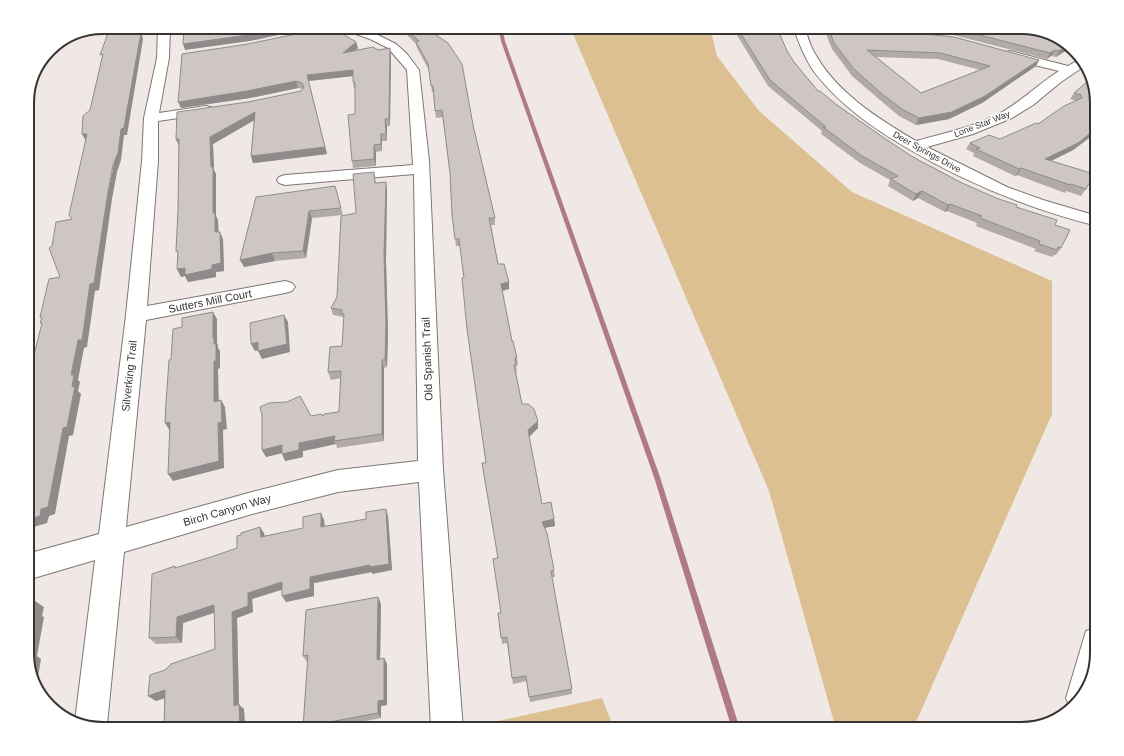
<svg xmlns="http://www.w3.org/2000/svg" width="1124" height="756" viewBox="0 0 1124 756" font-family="Helvetica,sans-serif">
  <rect width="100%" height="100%" fill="#f0e8e5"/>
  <g fill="#ddc092">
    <path d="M570,27H710L717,56L759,111L852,192L1052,281V414L913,729H836L769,491Z"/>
    <path d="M602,698L614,729H487L486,725L494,722Z"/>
  </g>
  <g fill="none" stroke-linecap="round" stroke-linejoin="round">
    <path fill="#b0798a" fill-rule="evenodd" d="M498,27H502L505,41L660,477L740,729H732L654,477L501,41Z"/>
    <g stroke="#7e7674" stroke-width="2">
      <g id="street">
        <path d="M158,27H170L169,58L159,113L206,106L211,107L213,110L211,113L206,114L158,121V161L147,306L285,281L292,283L295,287L292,291L285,293L146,320L126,527L252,492L338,470L418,461L414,174L285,185L279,183L277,180L279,177L285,175L413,165L407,70L388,48L370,39L342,29L340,27H357L378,35L396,44L407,54L419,70L429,161L443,470L463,729H431L419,482L338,492L252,514L124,552L107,725L106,729H103L75,721L95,560L27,580V554L99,534L126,315L142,161L144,118L157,58Z"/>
        <path d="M793,27H805C807,35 809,43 813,50C834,91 877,118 916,141C945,133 978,126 1004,111C1024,99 1040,83 1059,71L1006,58L1004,55L1006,52L1010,51L1068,66L1080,59L1086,65L1061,82L1033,105L1012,118L973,134L927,147L1007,187L1043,200L1097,216V226C1030,209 966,183 907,148C873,128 840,105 815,73C805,59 799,43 793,27Z"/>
      </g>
    </g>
    <g stroke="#7e7674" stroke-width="2">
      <path id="secondary" d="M1097,627V653L1084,696L1070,708L1066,698L1086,631Z"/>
    </g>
    <use href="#street" fill="#fff" fill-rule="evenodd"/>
    <use href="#secondary" fill="#fff" fill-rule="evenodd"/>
  </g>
  <g fill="#b1aaa9" fill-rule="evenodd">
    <path d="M400,27H424L473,125L495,218V225H491L498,264L509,289L502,291L512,341L517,358L518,365L516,366L517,372L516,373L522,404L538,428L529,437L542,504L554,519L555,526L545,528L554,570L555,577H552L572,689V694L530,702L527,681L513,684L507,643L502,644L498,613H501L498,558L486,463L464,278L460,246H456L452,215L450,173L443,117L436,118L433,92H432L429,70L417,48L416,44L400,28Z"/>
    <path d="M744,27H778V30L787,51L794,62L818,91L837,105L890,142L913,157L960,182L1055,225L1061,248L1056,255H1054L1052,257L1034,251L1036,249L976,226L977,223L947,211L945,212L918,198L913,201L888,186L890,180L860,163L821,134L822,131L768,86L737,35L738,29L744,30Z"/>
    <path d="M825,27H1005L1070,48L1056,57L1051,56L1047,59L953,35L936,32L894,30L1039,60L1036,66L982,103L949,119L916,125L899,116L880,100L852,76L832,49L826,34ZM875,57L938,59L980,70L921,93Z"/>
    <path d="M356,42L358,48L355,51L378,50L391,54L390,126H387V141H382V151L376,152V166L353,168L352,161L355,114V89H354L353,82V76L308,81L327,154L253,163L251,156L254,120L213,144L214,170L216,174V216L218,220V232L223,239L224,271L216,272V277L188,282L185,276L181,277L177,269L178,209L179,146L176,139L248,102L301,91L303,89L298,88L250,98L181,108Z"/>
    <path d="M1091,78L1097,103V126L1092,130L1089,138L1073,150L1051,161L1086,189L1081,196L1066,191L1065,193L1017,175L1015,176L973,156L974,153L966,149L970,143L1000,139L1038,124L1076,101L1070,99L1074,93Z"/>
    <path d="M375,179L376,183L387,189L386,261L388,333L387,367L384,368V441L337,448L336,444L303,451V457L285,461L282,453L266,457L262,450L311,416H323L338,412L339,410L341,378L331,380L328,372L342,346L344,319L343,317L333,315L331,308L337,297L356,213Z"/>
    <path d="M335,186L343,215L312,218L306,258L275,261L244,267Z"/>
    <path d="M388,516L392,570L372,574V572L314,583V596L286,602L282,590L252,599L253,612L237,618L239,705L244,709L245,729H164V698L156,701L148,696L165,670L215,649L214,613L183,623L182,643L156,644L149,638L175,566L176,568L211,557L237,548L264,533L265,536L303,528L324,520L325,527Z"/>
    <path d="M378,597L381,604L380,659L384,658L387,664V705L381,706V718L324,729H305L303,727L308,661L307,662L303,656Z"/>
  </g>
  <g fill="#908b8a">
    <path d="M141,27H147L142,35L143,39L127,135H124L121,160L117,172L112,199L99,290L95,291L87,347L84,348L78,380L80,382L78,391L81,394L73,435L69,436L55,514L49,516L47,523L27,529V520L63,428L72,387L71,375L121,129L136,34Z"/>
    <path d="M285,27H316L250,41L185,50L183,44Z"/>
    <path d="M356,42L358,48L345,59L343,53Z"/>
    <path d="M1068,45L1070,48L1056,57L1059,51Z"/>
    <path d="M390,48L391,54L390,126L389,119Z"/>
    <path d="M1055,50L1051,56L1047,59L1050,53Z"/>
    <path d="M1039,60L1036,66L982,103L949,119L916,125L919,118Z"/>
    <path d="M353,70L354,76L308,81L327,154L253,163L251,156L325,147L307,75Z"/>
    <path d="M296,81L298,88L250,98L181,108L178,102Z"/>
    <path d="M255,112L258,118L213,144L214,170L216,174V216L218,220L219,240L215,232L213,213L210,137Z"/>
    <path d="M385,119L387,126V141L386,134Z"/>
    <path d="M1097,123V126L1086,136L1090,129Z"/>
    <path d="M1093,131L1089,138L1073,150L1041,166L1045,159Z"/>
    <path d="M82,134H87L86,141Z"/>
    <path d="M381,134L382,141V151L381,144Z"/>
    <path d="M176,139H179V146Z"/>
    <path d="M374,145L376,152V166L374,159Z"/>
    <path d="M1021,168L1017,175L1015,176L1019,169Z"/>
    <path d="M386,182L387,189L386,261L388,333L387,367L385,360L384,254Z"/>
    <path d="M922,191L918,198L913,201L916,194Z"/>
    <path d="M950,204L947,211L945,212L948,205Z"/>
    <path d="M309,211L312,218L306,258L303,251Z"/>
    <path d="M220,232L223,239L224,271L216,272V277L188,282L185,276L181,277L177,269L212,265Z"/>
    <path d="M272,253L275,261L244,267L240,260Z"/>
    <path d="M509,282V289L501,291V284Z"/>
    <path d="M213,312L217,319V343L218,345V348L220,351V368L218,369L219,409L214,402V344L213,338Z"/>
    <path d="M284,315L288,322L290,352L262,359L258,351Z"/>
    <path d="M258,342L261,350L255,351L251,344Z"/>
    <path d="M382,360L384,368V441L382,434Z"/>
    <path d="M221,400L225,407L227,429L223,430L224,468L173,481L168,474L218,423Z"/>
    <path d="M538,421V428L528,438V430Z"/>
    <path d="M170,422V431L165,423Z"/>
    <path d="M335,436L334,441L336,444L303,451V457L285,461L282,454L299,443Z"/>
    <path d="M282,445L286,452L266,457L262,450Z"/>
    <path d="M386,509L388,516L392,570L372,574V572L314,583V596L286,602L282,596L310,577Z"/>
    <path d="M321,513L324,520L325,534L321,527Z"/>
    <path d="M554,519L555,526L543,528L542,522Z"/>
    <path d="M260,527L264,533L265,544L261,537Z"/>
    <path d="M282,582L286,588L252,599L253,612L237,618L239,705L244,709L245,729H236L234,706L232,612L248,593Z"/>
    <path d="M378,597L381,604L380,665L377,660Z"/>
    <path d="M35,601L44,607L42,616L44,617L37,656L41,659L37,683L35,684L30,666L27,655Z"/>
    <path d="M214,605L219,611L183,623L182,643L176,637L177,617Z"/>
    <path d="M384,658L387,664V705L381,706V718L378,713V701Z"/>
    <path d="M165,690L172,696L156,701L148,696Z"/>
  </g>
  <g fill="#cec6c5" stroke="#908b8a" fill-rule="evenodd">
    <path d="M114,27H141L136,34L141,33L127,110L124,128L121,129L118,153L113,165L108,192L94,283L90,284L82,340H78L71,375H74L72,387L75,386L67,427L63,428L48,507L41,509L40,516L27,520V383L42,323H40L42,317H40L49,279L60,277L49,248L52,246L56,222L72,219L69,215L87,134H82L83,116L90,110L103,54L100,55L107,36L106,34Z"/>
    <path d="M186,27H285L248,35L183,44L184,28H186Z"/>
    <path d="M329,27H332L356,42L343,53L373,47L378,50L390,48L389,119H385L386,134H381V144L374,145V159L352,161L348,115L355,114V82H353V70L307,75L325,147L251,156L255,112L210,137L211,167H213V213H215V232H220L221,263L212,265V269L185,275V268L177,269L178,251H176L178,209L179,139H176L177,112L248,102L301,91L304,87L302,83L296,81L247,91L178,102L182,54L248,44Z"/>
    <path d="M404,27H424L448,43L462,64L473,125L495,218H489L498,264H504L509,282L501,284L512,341H513L517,358H515L516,365H514L522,404H528L534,409L538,421L528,430L542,504L551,502L554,519L542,522L547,533L554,570L551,571L572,689L529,697L526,676L512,678L507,637L501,638L498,613H501L493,559L498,558L482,463H486L467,329L462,278H464L459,239H455L452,215L450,173L442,110L435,111L433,86H431L428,64L416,42L419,41Z"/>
    <path d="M745,27H778V30L787,51L794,62L818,91H820L837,105L890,142L913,157L960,182L996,198L1017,205L1016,207L1057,220L1055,225L1070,230L1061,248L1058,247L1057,250L1039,244L1040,241L980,218L982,216L950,204L948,205L922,191L916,194L891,179L898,176L862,156L823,127H826L770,80L738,29L745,30Z"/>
    <path d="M828,27H892L895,31L954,37L1039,60L985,96L952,112L919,118L902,109L882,94L854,69L834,43ZM867,50L940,53L990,66L921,93Z"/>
    <path d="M946,27H1005L1024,32L1033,30L1064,40L1068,45L1059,51L1055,50L1050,53L956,29Z"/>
    <path d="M1091,78L1097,103V123L1090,129L1093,131L1078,143L1045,159L1094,174L1086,189L1071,184L1070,185L1021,168L1019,169L976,149L980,148L970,143L989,135L1000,139L1036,123L1038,124L1064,106L1082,98L1081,95L1074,93L1089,80Z"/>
    <path d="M374,172L375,183L386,182L384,254L386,325L385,360H382V434L334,441L335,436L299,443V450L282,454V445L262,450V415L260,407L269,403L287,402L300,396L311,416L321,414L323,416L324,414L338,412L339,410L341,371L328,372L330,347L342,346L344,314H342V310L331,308L337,297L341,216L356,213L353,174Z"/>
    <path d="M335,186L341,208L309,211L303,251L272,253L240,260L256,197Z"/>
    <path d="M213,312V338H214V344H216V361H214V402L221,400L222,422L218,423L219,461L168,474L170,422L165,423L166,402L169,360L171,359L173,329L182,327V318Z"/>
    <path d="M284,315L287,344L258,351V342L251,344L250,323Z"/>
    <path d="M386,509L389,564L370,567V565L310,577V589L282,596V582L248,593V606L232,612L234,706L239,704L240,726L236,728V729H164L165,690L148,696L150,675L165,670L171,664L215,649L214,605L177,617L176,637L149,638L152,574L175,566V568L211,557L237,548V536L241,535V533L260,527L261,537L303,528V517L321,513V527L366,519V512Z"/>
    <path d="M378,597L377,660L384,658V700L378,701V713L303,727L308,655L303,656L306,610Z"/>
    <path d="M35,601L34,611H35L27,655L32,653L30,666L27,658V603Z"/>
  </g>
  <g text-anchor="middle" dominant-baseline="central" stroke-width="3" stroke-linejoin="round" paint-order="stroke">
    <g font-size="9" fill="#373433" stroke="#fff">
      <text transform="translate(982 124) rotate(-21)">Lone Star Way</text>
      <text transform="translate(927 152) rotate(29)">Deer Springs Drive</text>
    </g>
    <g font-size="11" fill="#373433" stroke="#fff">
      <text transform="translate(210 301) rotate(-11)">Sutters Mill Court</text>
      <text transform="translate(427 359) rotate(-92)">Old Spanish Trail</text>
      <text transform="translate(129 376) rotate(-84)">Silverking Trail</text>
      <text transform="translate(227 510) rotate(-16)">Birch Canyon Way</text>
    </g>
  </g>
  <path d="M0 0H1124V756H0ZM103 34H1021A69 69 0 0 1 1090 103V653A69 69 0 0 1 1021 722H103A69 69 0 0 1 34 653V103A69 69 0 0 1 103 34Z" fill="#fff" fill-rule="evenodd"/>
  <path fill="none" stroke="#373433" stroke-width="2" d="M103 34H1021A69 69 0 0 1 1090 103V653A69 69 0 0 1 1021 722H103A69 69 0 0 1 34 653V103A69 69 0 0 1 103 34Z"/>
</svg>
